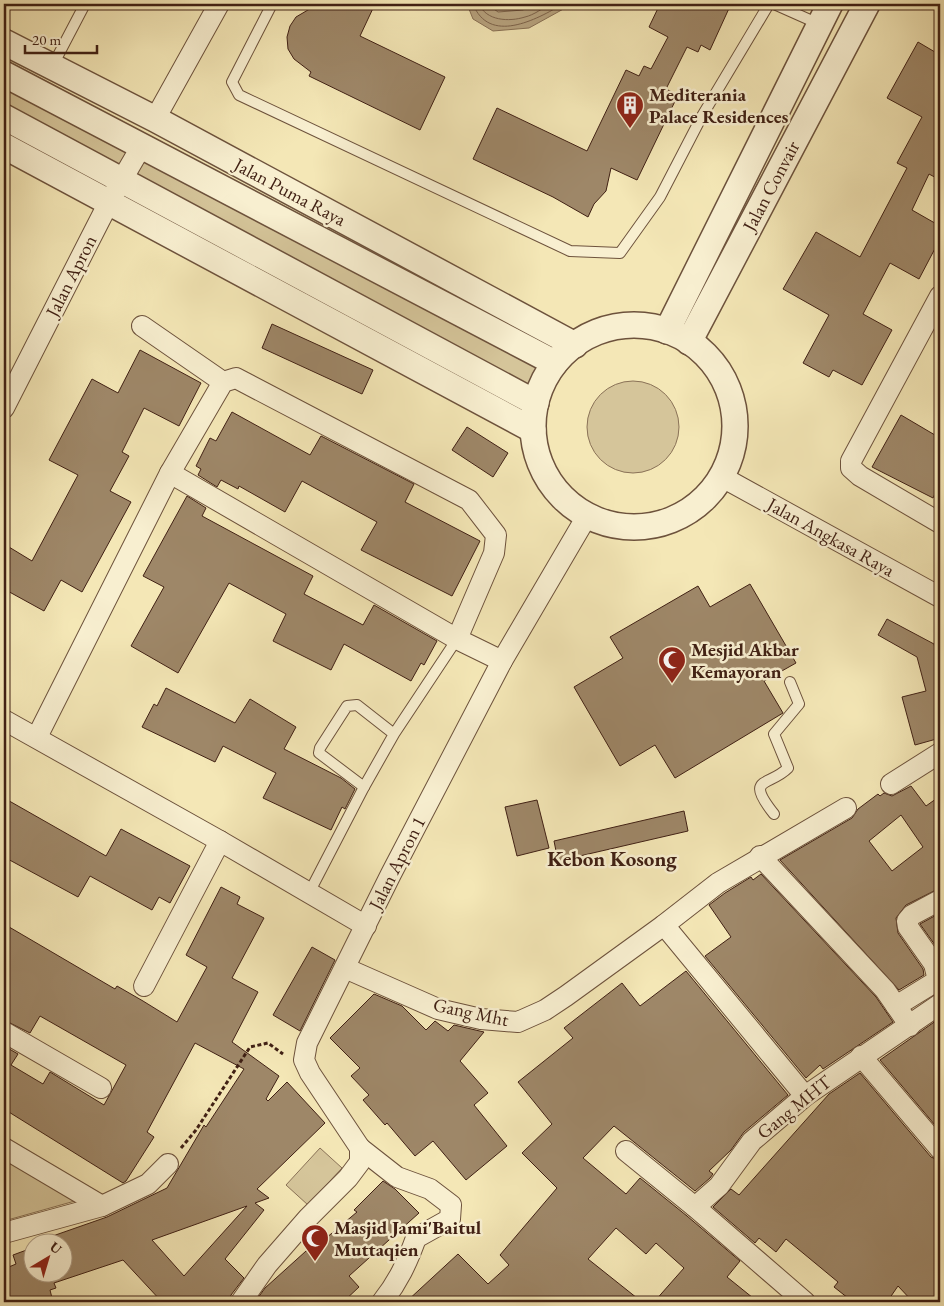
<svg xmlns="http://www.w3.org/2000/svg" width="944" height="1306" viewBox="0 0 944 1306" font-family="'EB Garamond',serif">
  <rect width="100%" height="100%" fill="#f4e7b6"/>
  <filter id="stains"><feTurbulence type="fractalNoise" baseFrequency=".004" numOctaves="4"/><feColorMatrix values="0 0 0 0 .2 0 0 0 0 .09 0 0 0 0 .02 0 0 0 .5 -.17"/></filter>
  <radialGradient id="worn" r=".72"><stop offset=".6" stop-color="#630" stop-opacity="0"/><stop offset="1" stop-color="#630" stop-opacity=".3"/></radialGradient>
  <g fill="#d5c59a" stroke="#8a7257">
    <path d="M4,63L555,363L540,389L536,403L4,116Z"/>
    <circle cx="633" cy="427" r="46"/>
    <path d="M320,1148L342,1168L308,1205L286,1185Z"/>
    <path d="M4,1154L82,1199L4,1221Z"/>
  </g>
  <path fill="#b7a37f" stroke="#876f54" d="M467,4H569L567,7L529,28L493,31L473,19Z"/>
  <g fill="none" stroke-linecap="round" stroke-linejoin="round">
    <g stroke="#7c624a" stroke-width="1">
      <path d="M473,4C489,45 536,20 563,4"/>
      <path d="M479,4C486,21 509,22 525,17C534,15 543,8 550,4"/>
      <path d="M487,4L498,12L523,10L535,4"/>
    </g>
  </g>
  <g fill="#9e8768" stroke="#402014" fill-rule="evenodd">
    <path d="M315,4H375L360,36L445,77L420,130L309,76L311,72L294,59L288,49L287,37L290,26L296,17L313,7Z"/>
    <path d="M660,4H731L710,50L701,45L698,52L687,47L666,89L678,95L637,180L611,168L606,191L594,204L588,217L553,197L473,159L497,108L587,151L626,70L639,76L644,66L651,69L668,37L649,27Z"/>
    <path d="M918,42L940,55V180L929,174L912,210L940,226V239L919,279L890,263L863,314L892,330L862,385L833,370L829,377L803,363L829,315L783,289L816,232L860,257L907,168L897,163L922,117L887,98Z"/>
    <path d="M272,324L373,370L362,394L262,348Z"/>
    <path d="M140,350L201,383L179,426L144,408L122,452L129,456L110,491L131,502L82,592L61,580L44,611L4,589V544L32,561L78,475L49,460L92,379L118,393Z"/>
    <path d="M232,412L310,455L321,436L414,484L405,502L480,541L452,596L361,550L377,522L302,481L285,512L239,486L238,489L221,480L217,487L198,475L201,469L196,466L210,438L216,441Z"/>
    <path d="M901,415L940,438V483L933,498L872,467Z"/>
    <path d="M467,427L508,453L493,477L452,450Z"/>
    <path d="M187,496L206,508L202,516L313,576L304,594L363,625L374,605L437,641L424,665L421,663L411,681L344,644L331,670L273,641L286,614L229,583L178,673L131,646L164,587L143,576Z"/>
    <path d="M750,584L796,663L764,681L783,713L675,778L655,745L620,766L574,687L623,658L610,637L698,586L710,607Z"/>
    <path d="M887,619L934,644L940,670V738L915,745L902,697L926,691L917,657L878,635Z"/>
    <path d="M166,688L235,723L250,699L296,727L284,749L341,778L355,789L345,809L342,807L331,830L263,798L276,773L223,746L215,762L142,727L154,704L157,706Z"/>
    <path d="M911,786L926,806L940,796V888L906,905L896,918L898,933L923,969L924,975L899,990L780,860L852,818L858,809L878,794L880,796L884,793L892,796ZM901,815L923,847L892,871L869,841Z"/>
    <path d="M4,798L106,856L121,829L190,866L170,903L159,897L152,910L90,876L78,897L4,857Z"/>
    <path d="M537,800L549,848L517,856L505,807Z"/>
    <path d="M684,811L688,831L558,861L554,841Z"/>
    <path d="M761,874L876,997L893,1022L823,1069L820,1065L806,1078L705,956L731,937L709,905L725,893L751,877L753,880Z"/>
    <path d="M221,887L240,897L237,904L264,918L232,978L258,992L232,1042L279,1076L266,1099L268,1101L287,1082L325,1123L257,1189L269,1198L255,1203L264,1210L225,1259L244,1278L231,1295L229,1302H162L123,1260L54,1283L56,1288L50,1290L53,1302H4V1269L16,1264L13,1255L32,1248V1274H62V1244H47V1238L107,1217L167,1188L204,1125L206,1127L244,1069L195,1043L147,1132L154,1137L126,1181L123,1183L4,1109V1046L18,1054L11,1065L43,1084L50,1072L104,1105L126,1065L40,1016L30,1033L4,1020V924L115,989L117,986L143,1001L177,1022L207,967L186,955ZM247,1206L184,1276L152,1240Z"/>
    <path d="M940,913V952L920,924Z"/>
    <path d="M312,947L335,960L300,1031L273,1015Z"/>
    <path d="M686,971L788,1095L744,1132L731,1150L709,1171L713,1174L710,1178L695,1191L614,1126L583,1158L626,1194L640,1178L687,1216L740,1261L727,1277L758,1302H654L684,1268L656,1243L646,1254L616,1228L588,1259L642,1302H406L458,1254L488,1284L509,1265L500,1255L557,1188L522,1153L552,1124L518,1082L573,1038L564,1028L622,983L640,1006Z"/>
    <path d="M374,994L402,1006L426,1030L435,1021L448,1031L454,1025L484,1032L460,1061L488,1093L474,1105L507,1146L466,1180L433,1141L415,1156L387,1123L385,1125L363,1100L369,1095L351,1076L360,1068L330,1038Z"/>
    <path d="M940,1018V1131L880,1060Z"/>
    <path d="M860,1073L931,1157L940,1161V1292L928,1302H913L898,1286L887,1302H853L834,1287L838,1282L786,1239L776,1252L759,1238L755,1243L713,1207L731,1189L739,1195L829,1094Z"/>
    <path d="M383,1181L395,1189L419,1213L349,1276L359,1287L343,1302H255L265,1288L316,1242L319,1244L357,1212L354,1210Z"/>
  </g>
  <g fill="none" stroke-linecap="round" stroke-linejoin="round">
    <g stroke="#6d523c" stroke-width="12">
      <g id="service">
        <path d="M272,4L232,82L239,95L570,251L620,253L660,197L702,116L769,4"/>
        <path d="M774,4L819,24"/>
        <path d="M52,67L85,4"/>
        <path d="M4,242V256"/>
        <path d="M394,734L357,705L347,706L320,748L319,753L364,787L394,734L457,639"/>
        <path d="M774,814C744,776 769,787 788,768L774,734L799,704L790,682"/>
        <path d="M309,893L364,787"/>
      </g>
    </g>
    <g stroke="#6d523c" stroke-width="22">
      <g id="minor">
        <path d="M155,119L219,4"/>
        <path d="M940,296L851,461V468L860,476L940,523"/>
        <path d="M142,326L223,382"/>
        <path d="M4,408L109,202L141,147"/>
        <path d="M170,473L457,639L502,661"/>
        <path d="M722,477L940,597"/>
        <path d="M4,720L220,841L366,926"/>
        <path d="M37,737L170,473L223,382L236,378L469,500L496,535L494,553L457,639"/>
        <path d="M891,784L940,753"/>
        <path d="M760,856L885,990L910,1026"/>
        <path d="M664,925L805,1096"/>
        <path d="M345,968L438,1009L481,1019L518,1022L545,1010L566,996L664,925L718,883L846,808"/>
        <path d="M144,986L220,841"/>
        <path d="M896,1006L935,982L937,976L934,964L908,927L907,921L912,915L940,900"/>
        <path d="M4,1032L101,1088"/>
        <path d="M861,1056L940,1149"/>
        <path d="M4,1148L102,1206"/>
        <path d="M360,1148L397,1177L430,1189L451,1205L450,1219L416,1238C407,1263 398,1282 382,1302"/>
        <path d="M626,1151L695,1207L805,1302"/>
        <path d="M695,1207L719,1186L752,1141L805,1096L940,1004"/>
        <path d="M4,1233L102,1206L148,1184L168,1164"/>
        <path d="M241,1302L267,1265L308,1218L348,1178L360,1162V1148L310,1073L304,1060L307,1043L391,874L502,661L587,516"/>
      </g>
    </g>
    <g stroke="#6d523c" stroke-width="28">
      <g id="tertiary">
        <path d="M4,42L155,119L575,345"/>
        <path d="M4,74L555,363"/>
        <path d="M4,117L536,403"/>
        <path d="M4,146L533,430"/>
        <circle cx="634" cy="426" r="101"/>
        <path d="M667,331L830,4"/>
        <path d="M689,342L867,4"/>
      </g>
    </g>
    <path stroke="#402014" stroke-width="3" stroke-dasharray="4 2.5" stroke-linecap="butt" d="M181,1148L196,1130L250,1047L268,1043L283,1054"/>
    <use href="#service" stroke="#f8efd0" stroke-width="10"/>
    <use href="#minor" stroke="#f8efd0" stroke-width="20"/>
    <use href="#tertiary" stroke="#f8efd0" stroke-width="25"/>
  </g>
  <defs>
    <g id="building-pin" transform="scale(1.4375)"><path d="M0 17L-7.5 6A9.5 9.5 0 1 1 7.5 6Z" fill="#8f2418" stroke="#f8efd0"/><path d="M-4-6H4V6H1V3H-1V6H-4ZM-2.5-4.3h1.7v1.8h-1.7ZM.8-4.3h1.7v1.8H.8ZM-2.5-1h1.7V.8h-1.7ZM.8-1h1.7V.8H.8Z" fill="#fff"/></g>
    <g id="mosque-pin" transform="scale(1.4375)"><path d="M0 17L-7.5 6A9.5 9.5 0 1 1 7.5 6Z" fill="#8f2418" stroke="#f8efd0"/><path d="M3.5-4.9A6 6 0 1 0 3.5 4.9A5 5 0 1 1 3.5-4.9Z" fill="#fff"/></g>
  </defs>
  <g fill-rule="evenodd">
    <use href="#building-pin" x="630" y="105"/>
    <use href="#mosque-pin" x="672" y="660"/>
    <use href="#mosque-pin" x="315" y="1238"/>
  </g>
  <g text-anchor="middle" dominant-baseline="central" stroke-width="5" stroke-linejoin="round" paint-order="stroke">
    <g font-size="19" font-weight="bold" fill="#402014" stroke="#f8efd0" text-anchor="start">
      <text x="649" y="94">Mediterania<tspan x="649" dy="22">Palace Residences</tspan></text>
      <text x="691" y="649">Mesjid Akbar<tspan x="691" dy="22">Kemayoran</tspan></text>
      <text x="334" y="1227">Masjid Jami'Baitul<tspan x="334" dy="22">Muttaqien</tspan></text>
    </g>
    <g font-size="19" fill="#402014" stroke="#f8efd0">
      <text transform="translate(771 186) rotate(-62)">Jalan Convair</text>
      <text transform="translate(290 192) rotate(28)">Jalan Puma Raya</text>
      <text transform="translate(71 276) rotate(-63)">Jalan Apron</text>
      <text transform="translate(831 537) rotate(29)">Jalan Angkasa Raya</text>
      <text transform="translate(397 863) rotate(-63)">Jalan Apron 1</text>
      <text transform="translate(471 1012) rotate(12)">Gang Mht</text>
      <text transform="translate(794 1107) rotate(-39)">Gang MHT</text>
    </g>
    <g font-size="21" font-weight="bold" fill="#402014" stroke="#f8efd0">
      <text x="612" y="858">Kebon Kosong</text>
    </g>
  </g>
  <rect width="944" height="1306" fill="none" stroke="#f4e7b6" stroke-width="20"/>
  <rect x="5" y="5" width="934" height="1296" fill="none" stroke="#402014" stroke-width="2.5"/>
  <rect x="10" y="10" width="924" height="1286" fill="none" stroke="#402014"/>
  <g transform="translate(48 1258) rotate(38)"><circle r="24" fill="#f8efd0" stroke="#ae9c85"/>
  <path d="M0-4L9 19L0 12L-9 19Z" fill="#8f2418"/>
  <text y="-8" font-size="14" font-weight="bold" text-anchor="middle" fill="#402014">U</text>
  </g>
  <path d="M25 45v8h72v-8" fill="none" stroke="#402014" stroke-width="2.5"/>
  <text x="32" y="45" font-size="15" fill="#402014" stroke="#f8efd0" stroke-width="4" paint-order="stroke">20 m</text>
  <rect width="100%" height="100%" filter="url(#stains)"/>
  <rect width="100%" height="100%" fill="url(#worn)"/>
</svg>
